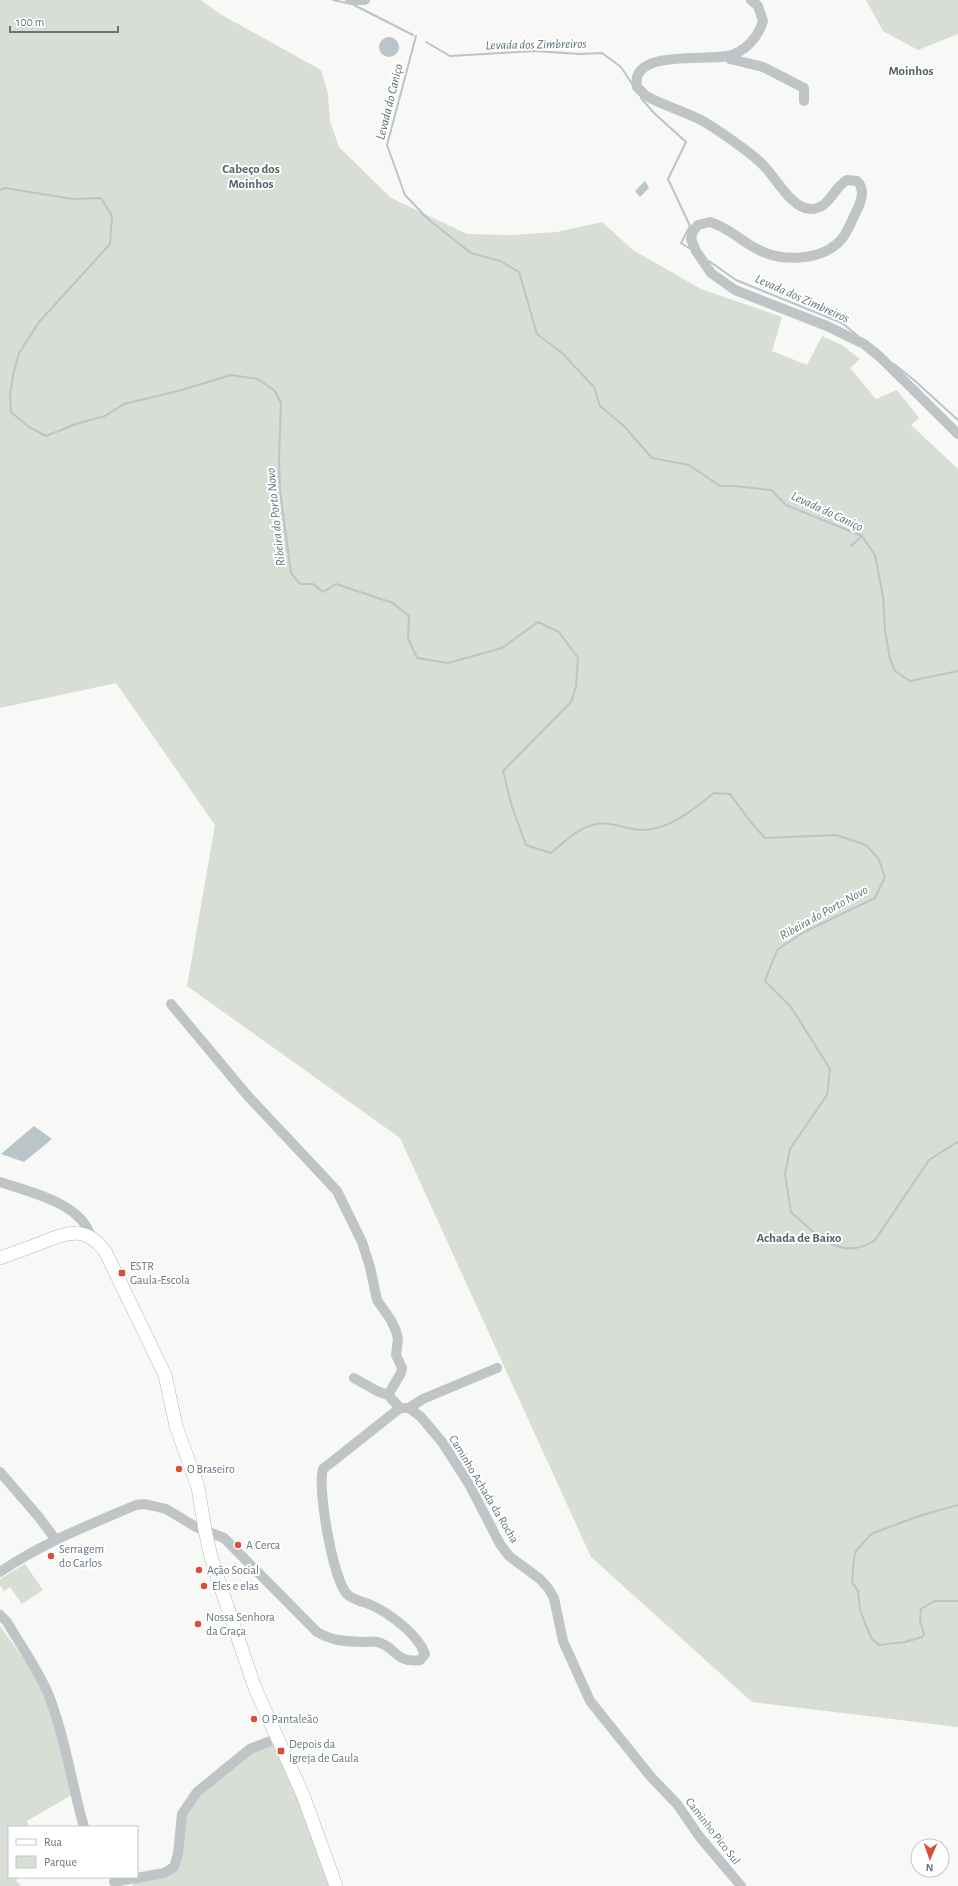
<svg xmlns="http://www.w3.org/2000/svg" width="958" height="1886" viewBox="0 0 958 1886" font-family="'Alegreya Sans',sans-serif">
  <rect width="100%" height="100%" fill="#f8f8f6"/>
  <g fill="#d8ddd5">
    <path d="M0,0H201L220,14L321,70L328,94L330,121L339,147L391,198L467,234L514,235L557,232L602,222L633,250L701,289L782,317L772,351L807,365L822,336L842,345L860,359L850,368L876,399L897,390L919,418L911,425L958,469V1727L752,1702L591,1557L400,1138L187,986L215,825L116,683L0,708Z"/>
    <path d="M866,0H958V34L918,50L883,31Z"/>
    <path d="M25,1564L43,1590L22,1604L10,1587L4,1591L0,1585V1579Z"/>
    <path d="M0,1626L46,1690L75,1793L27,1821L29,1827H9V1877H20L16,1880L21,1886H0Z"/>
    <path d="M278,1738L333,1886H132L135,1881L169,1870L186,1806L250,1749Z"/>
  </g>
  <g fill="#b9c5c9">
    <circle cx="389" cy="47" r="10"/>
    <path d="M645,181L649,188L640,197L635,191Z"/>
    <path d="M34,1126L52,1139L24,1162L1,1154Z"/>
  </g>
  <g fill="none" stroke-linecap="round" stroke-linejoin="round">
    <g stroke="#b9c5c9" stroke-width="2">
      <path d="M333,0L347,3"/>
      <path d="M354,5L413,35"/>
      <path d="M416,36L387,145L405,195L429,220L471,253L500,261L519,272L537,334L562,353L594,387L600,406L624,426L652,458L689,465L720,486H735L771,490L786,505L862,536L875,555L883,597L885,630L890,659L895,671L910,681L958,671"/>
      <path d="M426,42L450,56L535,51L580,54L602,53L621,67L634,87"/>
      <path d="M641,98L654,113L686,142L668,179L690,226L681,243L689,248"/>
      <path d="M0,190L5,188L73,199L101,198L112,216L110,244L39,322L19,353L13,375L10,396L11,412L29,427L46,436L76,424L105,416L124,404L178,391L231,375L258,379L275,391L281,403L279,459L280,490L291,573L300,584H313L323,592L336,584L393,603L409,616L408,638L417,658L448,663L502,648L538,622L559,632L578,658L576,687L571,702L503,771L512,807L526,845L551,853C563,843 577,829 592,825C607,820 626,829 641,830C668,831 694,809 714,793L730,794L750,821L765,838L836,835L866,845L878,858L885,877L875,898L804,932L777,950L765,981L791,1007L830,1069L827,1095L790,1149L785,1174L791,1212C815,1234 842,1263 875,1240L929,1160L954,1144L958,1142"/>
      <path d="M709,261L736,280L842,323L858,336"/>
      <path d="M894,364L914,380L958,420"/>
      <path d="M851,546L862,536"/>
      <path d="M958,1505L919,1516L871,1534L856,1551L854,1558L852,1582L858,1591L860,1610L867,1628L872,1639L879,1645L905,1642L922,1637L924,1634L920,1620L921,1609L934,1601H958"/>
    </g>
    <g stroke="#b3b8bc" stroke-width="14">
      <path id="major" d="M0,1258C14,1253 27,1248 41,1243C68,1232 87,1225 106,1253L165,1375L176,1426L198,1487L205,1530L211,1557L221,1588L255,1688L303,1795L336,1886"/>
    </g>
    <g stroke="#bfc4c7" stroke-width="10">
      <path d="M350,0H365"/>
      <path d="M751,0L758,6L763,21C758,38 744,53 727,56C704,61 630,49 637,87L645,95L652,99C669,107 687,113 703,121C718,130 747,150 760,162C775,175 790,208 810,209C830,209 832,189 847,180L857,181C866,190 861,202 856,212C851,222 847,235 838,243C818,261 781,262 757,249C742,241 727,227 710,222L698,225L693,231L691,239L696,251L711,273L735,290L827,326L864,344L879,356L958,434"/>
      <path d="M727,56L730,59L763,67L804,88V101"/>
      <path d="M171,1004L247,1095L337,1191L362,1242L370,1267L377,1300L391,1320L396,1331L398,1339L396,1355L402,1368L401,1373L388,1395"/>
      <path d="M0,1182C29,1192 83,1203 91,1238"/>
      <path d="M354,1378L377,1391L388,1395L400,1408"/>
      <path d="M409,1408L423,1399L497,1368"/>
      <path d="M0,1472L38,1516L56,1540"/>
      <path d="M0,1572C42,1543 89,1525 136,1505L145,1504L166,1509L196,1527L224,1538L317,1632C333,1641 343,1641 361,1642C366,1642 372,1641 377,1642C396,1646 395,1664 420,1660L425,1654C418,1634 388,1612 369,1604C361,1601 353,1600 347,1594C333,1579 317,1489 323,1469L400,1408H409L421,1417L442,1442L469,1484L500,1544L509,1556L540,1579L548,1588L554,1598L563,1641L590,1701L651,1777L677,1804L699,1836L741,1886"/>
      <path d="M0,1615L7,1622C20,1644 36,1667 47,1691C65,1735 71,1782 84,1827"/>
      <path d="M114,1882L164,1873L174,1867L178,1854L182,1814L197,1792L250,1749L278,1738"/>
    </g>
    <use href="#major" stroke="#fff" stroke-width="13"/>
  </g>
  <g fill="#d75037" stroke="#fff" stroke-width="1.5">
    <rect x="118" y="1269" width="8" height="8" rx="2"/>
    <circle cx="179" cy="1469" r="4"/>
    <circle cx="238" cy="1545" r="4"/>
    <circle cx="51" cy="1556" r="4"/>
    <circle cx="199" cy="1570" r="4"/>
    <circle cx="204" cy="1586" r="4"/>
    <circle cx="198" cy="1624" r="4"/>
    <circle cx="254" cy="1719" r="4"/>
    <rect x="277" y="1747" width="8" height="8" rx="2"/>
  </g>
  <g text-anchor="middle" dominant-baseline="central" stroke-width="4" stroke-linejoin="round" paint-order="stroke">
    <g font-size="12" fill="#65757f" stroke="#fff" text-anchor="start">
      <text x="130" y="1266">ESTR<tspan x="130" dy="14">Gaula-Escola</tspan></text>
      <text x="187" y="1469">O Braseiro</text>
      <text x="246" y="1545">A Cerca</text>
      <text x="59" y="1549">Serragem<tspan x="59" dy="14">do Carlos</tspan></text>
      <text x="207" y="1570">Ação Social</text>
      <text x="212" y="1586">Eles e elas</text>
      <text x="206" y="1617">Nossa Senhora<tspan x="206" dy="14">da Graça</tspan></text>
      <text x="262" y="1719">O Pantaleão</text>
      <text x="289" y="1744">Depois da<tspan x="289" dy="14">Igreja de Gaula</tspan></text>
    </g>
    <g font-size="12" fill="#65757f" stroke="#fff">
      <text transform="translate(484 1489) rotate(59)">Caminho Achada da Rocha</text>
      <text transform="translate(713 1831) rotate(52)">Caminho Pico Sul</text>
    </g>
    <g font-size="13" font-style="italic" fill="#607479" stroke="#fff">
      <text transform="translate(536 45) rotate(-1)">Levada dos Zimbreiros</text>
      <text transform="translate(390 102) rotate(-76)">Levada do Caniço</text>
      <text transform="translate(802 299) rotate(24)">Levada dos Zimbreiros</text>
      <text transform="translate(827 512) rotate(25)">Levada do Caniço</text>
      <text transform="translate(276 517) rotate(-96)">Ribeira do Porto Novo</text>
      <text transform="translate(824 913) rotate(-29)">Ribeira do Porto Novo</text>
    </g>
    <g font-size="13" font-weight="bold" fill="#57636a" stroke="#fff">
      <text x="911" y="71">Moinhos</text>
      <text x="251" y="169">Cabeço dos<tspan x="251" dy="15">Moinhos</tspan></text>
      <text x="799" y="1238">Achada de Baixo</text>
    </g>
  </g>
  <rect x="8" y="1826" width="130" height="52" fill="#ffffff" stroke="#c1c8cc"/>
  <rect x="16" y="1839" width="20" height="6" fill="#ffffff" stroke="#c1c8cc"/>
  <text x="44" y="1846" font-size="12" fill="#65757f">Rua</text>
  <rect x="16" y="1856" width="20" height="12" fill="#d8ddd5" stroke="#c1c8cc"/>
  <text x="44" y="1866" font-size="12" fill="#65757f">Parque</text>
  <g transform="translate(930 1858) rotate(182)"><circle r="19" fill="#ffffff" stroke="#c1c8cc"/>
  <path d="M0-3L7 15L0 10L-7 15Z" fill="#d75037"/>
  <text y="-6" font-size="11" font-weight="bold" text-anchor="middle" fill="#65757f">N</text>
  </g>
  <path d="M10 26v6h108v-6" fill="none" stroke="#65757f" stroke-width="2"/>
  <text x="16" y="26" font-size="12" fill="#65757f" stroke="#ffffff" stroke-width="3" paint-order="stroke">100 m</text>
</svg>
